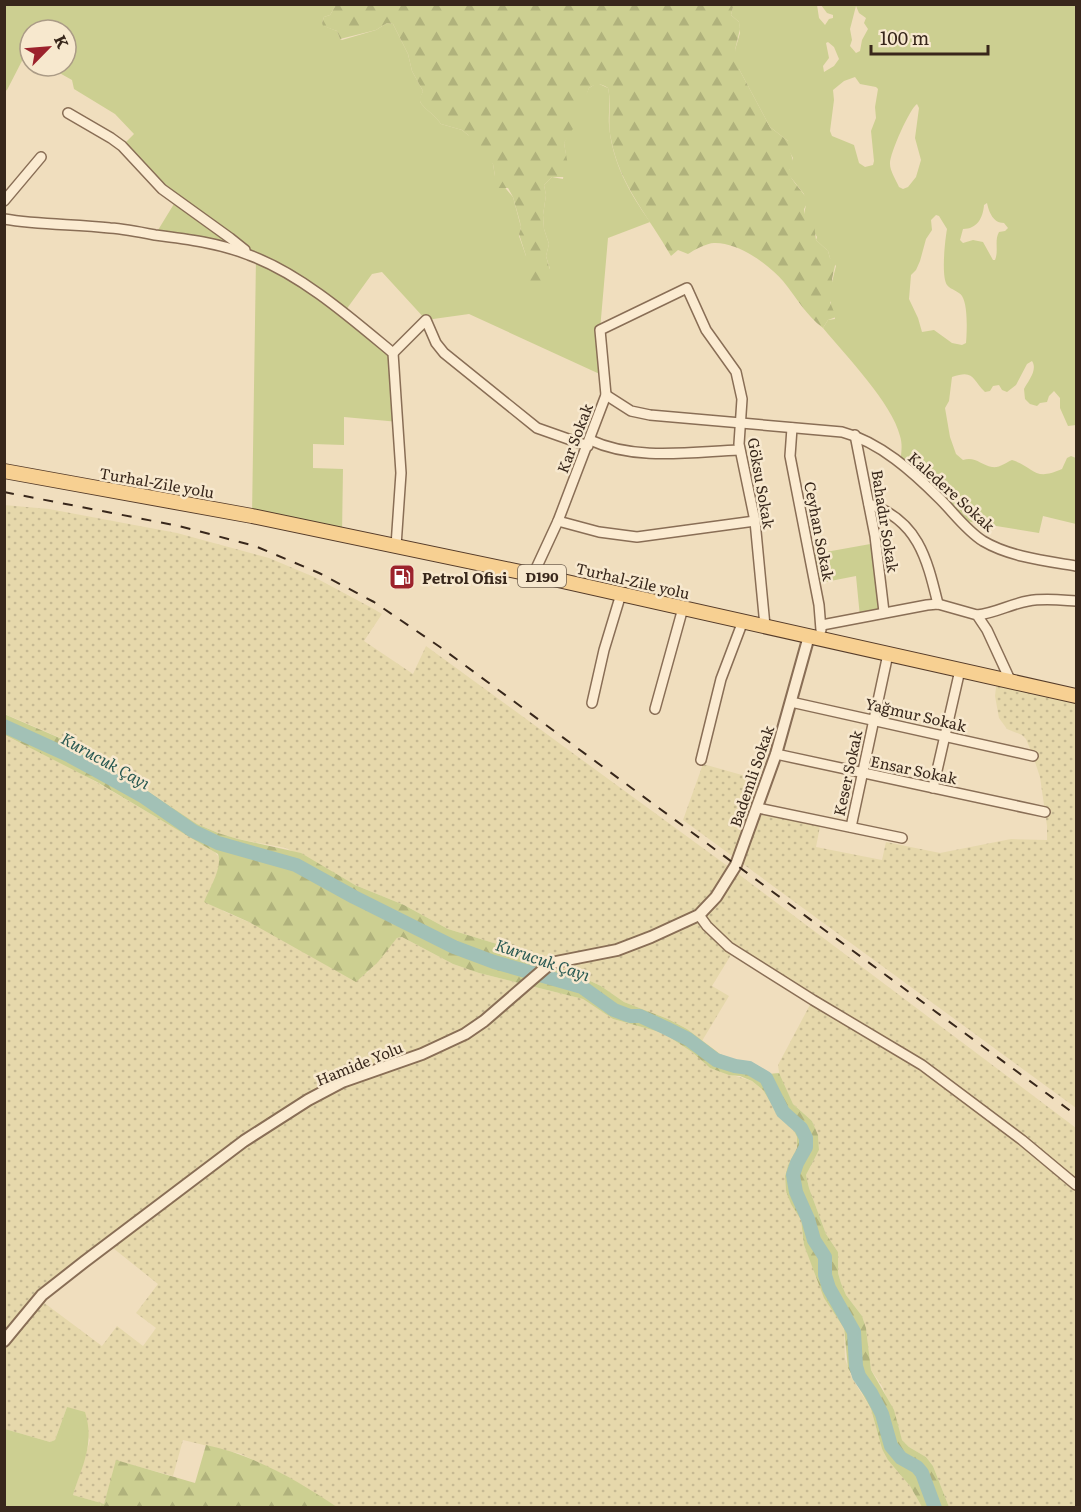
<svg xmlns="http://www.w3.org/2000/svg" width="1081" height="1512" viewBox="0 0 1081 1512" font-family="Literata,serif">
  <defs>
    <pattern id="farmland-dots" width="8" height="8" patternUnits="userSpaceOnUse" patternTransform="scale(1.5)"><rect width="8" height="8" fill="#e6d8ab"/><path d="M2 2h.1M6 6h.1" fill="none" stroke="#c6b993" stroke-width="1.8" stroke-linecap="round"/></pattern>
    <pattern id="forest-firs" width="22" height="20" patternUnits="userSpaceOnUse" patternTransform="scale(1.5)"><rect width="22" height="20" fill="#cccf91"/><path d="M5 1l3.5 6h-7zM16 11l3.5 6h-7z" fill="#b0b27c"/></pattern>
  </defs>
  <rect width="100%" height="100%" fill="#f0debe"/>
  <g fill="url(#farmland-dots)" fill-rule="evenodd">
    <path d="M4,505L49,509L177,533L269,558L314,577L372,608L382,614L364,641L413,674L426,646L733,870L1076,1128V1507H949L933,1466L926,1457L909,1447L902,1440L882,1386L871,1370L866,1328L862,1316L846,1295L841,1283L838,1273V1252L826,1234L809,1188L806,1175L819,1150L818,1135L812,1121L793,1104L780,1079L778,1065L812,1001L734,950L712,986L729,996L702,1041L687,1029L668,1019L624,1002L601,986L579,976L536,956L448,929L404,905L355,885L286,848L238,839L218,833L197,824L84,748L5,714Z"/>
    <path d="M997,679L1076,696V1108L683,820L703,764L767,782L758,808L821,821L816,847L882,860L886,842L940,853L1011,839L1047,840V826L1040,777L1033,756L1026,739L1022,735L1007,729L999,718L995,696Z"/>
    <path d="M4,735L67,765L214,851L220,859L219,866L223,911L367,973L397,938L402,937L453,964L479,973L583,999L613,1019L663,1033L692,1052L710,1068L752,1081L763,1090L778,1115L793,1129L797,1137L799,1143L797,1148L788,1165L785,1175L786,1191L801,1220L804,1245L816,1274L844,1328L845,1359L852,1378L871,1409L882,1449L910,1486L922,1507H337L288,1477L241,1454L183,1440L173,1476L117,1461L104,1504L73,1495L90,1440L67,1407L55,1440L50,1442L5,1429ZM108,1244L158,1284L136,1313L156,1328L143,1346L117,1326L102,1346L39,1299Z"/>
  </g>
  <g fill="#cccf91" fill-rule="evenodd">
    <path d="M5,5H336L330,15L324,17L322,23L324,26L337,31L340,39L342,40L376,30L387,23L393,24L408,54L412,71L423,91C422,94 420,97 420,101C421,106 437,117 441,124L462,130L468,135L493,164L495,176L513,197L521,227L519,236L526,256L550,269L546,256L549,244L544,229L543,215L546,195L544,185L552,177L563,179L566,155L564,143L589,88L597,83L608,88C611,100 608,112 609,125C612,162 629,192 650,222L608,238L600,330L604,376L469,314L426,320L382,272L372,274L343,314L393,353L399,422L344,417V445L313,444V468L343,469L342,535L252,516L256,258L155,235L177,199L122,146L134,134L115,114L74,89L72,80L47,66H66V30H30V57L25,55L7,90L5,91Z"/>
    <path d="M726,5H817L819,18L825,25L829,19L833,18V15L827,13L821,5H1076V425L1068,426L1060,408V398L1054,391L1049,396L1047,402L1040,403L1037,406L1030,404L1025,399L1024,389C1028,381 1038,370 1032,361L1027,364L1016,385L1007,392L1002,390L999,385L993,386L990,391L985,392C972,380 975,369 952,377L949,401L945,408L950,437L956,454L963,460C975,456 981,465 992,467C1000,468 1005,463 1012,460C1035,467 1033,482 1062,469L1067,458L1071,456L1076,458V524L1043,516L1039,533L959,520L900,464C901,455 903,445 900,436C892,403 846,356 823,328L828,320L835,319C835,313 832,311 831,305C829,292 833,278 836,266L830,258L828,251L816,240L817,237L804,214L806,205L804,194L789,175V170L793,158L788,149V141L770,127L739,69L735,50L740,33L739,22L731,15L733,7ZM856,6L859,13L866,18L864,23L868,29L862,40L860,51L856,53L850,46L852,40L850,29ZM828,42L834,47L839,59L834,66L824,72L823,66L829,58L826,43ZM855,77L860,84L876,87L878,89L875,107L876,118L871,131L874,161L873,165L865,167L859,163L854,145L832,136L830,131L834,100L833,90L844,81ZM917,104L919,108L915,138L921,160L916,177L908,187L903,189L899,187C896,180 890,171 890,164C889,155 910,108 917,104ZM987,203C989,212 993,223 1004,223L1008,228L1005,231L999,232C994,241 999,251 995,260H993L983,242L973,240L963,243L960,240L963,229C977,229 983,218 984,205ZM936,215L939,216L947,229C945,241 941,276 947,285C951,290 959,291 962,296C968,305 967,332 966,343L962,345L952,343L934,330L922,332L918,318L909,299L911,275L916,270L920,261L926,239L932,230L931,220Z"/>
    <path d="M876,543L884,612L860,617L856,576L815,584L809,555Z"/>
    <path d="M67,1407L85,1412C95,1444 82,1466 73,1495L101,1503L100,1507H5V1429L50,1442L55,1440Z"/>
  </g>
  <g fill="url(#forest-firs)">
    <path d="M336,5H731L733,7L731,15L739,22L740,29L735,50L742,60L739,69L770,127L788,141C788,153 798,161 789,170C790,182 804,190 808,202L804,209V214H808L814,224L816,240L828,251L830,258L836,261L832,279L835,299L830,302L836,317L828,320L823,328C806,315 796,297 783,281C768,264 738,242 714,243C707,243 694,250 688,254L678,250L671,256C649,217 619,184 611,139C607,122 612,104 608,88C600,83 597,83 589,88L576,124L564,143L569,171L567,177H552L544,185L546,195L543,215L544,229L549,244L546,256L552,277L549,283L542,286L530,283L526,256L519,234L521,228L520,222L513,197L508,188H495L492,184L495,176L493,164L480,156L474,147L468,135L462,130L441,124C437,117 421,106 420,101C419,97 422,94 423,91L412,71L408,54L393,24L387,23L376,30L340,39L337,31L323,26L322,23L324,17L330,15Z"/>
    <path d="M4,714L83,748L197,824L218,833L238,839L301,853L355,885L404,905L448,929L536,956L601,986L624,1002L668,1019L687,1029L720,1054L737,1061L751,1062L768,1074L779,1073L793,1104L812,1121L818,1135L819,1150L806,1175L809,1188L826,1234L838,1252V1273L841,1283L846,1295L862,1316L866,1328L871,1370L894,1410L902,1440L909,1447L926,1457L933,1466L949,1507H922L910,1486L888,1460L882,1449L871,1409L848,1368L844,1328L824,1298L804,1245L801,1220L791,1204L786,1191L785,1176L788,1165L797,1148V1137L793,1129L778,1115L763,1090L752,1081L740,1076L729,1075L710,1068L692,1052L663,1033L613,1019L583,999L479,973L453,964L402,937L397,938L378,962L356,982L249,922L204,902C209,889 223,868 218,854L97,782L5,735Z"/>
    <path d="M206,1445C252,1454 299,1481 337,1507H100L101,1503L104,1504L116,1460L195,1483Z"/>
  </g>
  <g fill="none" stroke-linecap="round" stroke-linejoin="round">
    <path stroke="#a2c1b6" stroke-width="14" d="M4,726L70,756L94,769L144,797L193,831L218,843L296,865L354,897L454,947L494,962L582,987L614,1010L630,1016H640L666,1028L688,1039L716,1060L735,1066L749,1068L766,1078L783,1112L801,1128L806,1138V1147L797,1163L793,1175L796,1192L808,1219L814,1240L825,1257V1275L829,1288L854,1332L856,1366L859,1376L871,1393L882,1414L891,1446L901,1458L917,1467L922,1473L935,1508"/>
    <g stroke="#896e56" stroke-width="12">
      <g id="minor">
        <path d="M68,113L111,138L122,146L162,189L230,238L245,250"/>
        <path d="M4,201L41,157"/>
        <path d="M4,219C40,225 75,224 110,228C125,229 140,232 155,235C187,239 219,243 249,255C301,274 351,318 393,353L401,473L396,546"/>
        <path d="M393,353L426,320L436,343L444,353L537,428L588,446"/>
        <path d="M606,395L631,411L650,415L842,432C880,442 913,472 940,499C954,513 966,530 983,541C1010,557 1046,561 1076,566"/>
        <path d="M792,428L790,456L819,605L821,630"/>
        <path d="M855,435L875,536L884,612"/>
        <path d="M590,440C635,461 691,452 739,450"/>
        <path d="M869,504C918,520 927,559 938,604"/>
        <path d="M558,521L599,532L637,537L755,521"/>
        <path d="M533,575L558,521L606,395L600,330L687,288L706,330L736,372L742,399L739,444L755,521L765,626"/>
        <path d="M977,615C996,613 1010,604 1028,601C1044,598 1060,600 1076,601"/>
        <path d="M822,625L927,605L938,604L977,615L987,630L1011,682"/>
        <path d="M791,702L1033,756"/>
        <path d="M592,703L604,650L621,594"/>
        <path d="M655,709L683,608"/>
        <path d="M776,754L1045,812"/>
        <path d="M701,760L721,679L743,621"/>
        <path d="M933,788L960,670"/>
        <path d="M758,808L902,838"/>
        <path d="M851,827L888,654"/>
        <path d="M699,915L707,926L729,947L813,1000L922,1065L1022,1140L1076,1185"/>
      </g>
    </g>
    <g stroke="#896e56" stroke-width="14">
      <path id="tertiary" d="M4,1341L42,1295L84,1262L244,1141L308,1100L342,1082L422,1054L465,1034L484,1021L551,963L617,950L651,937L699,915L716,897L736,865L776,754L809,636"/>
    </g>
    <g stroke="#563c2a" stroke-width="16">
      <path id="primary" d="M4,471L252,516L549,578L1076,696"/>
    </g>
    <use href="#minor" stroke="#fbebd1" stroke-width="9"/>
    <use href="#tertiary" stroke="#fbebd1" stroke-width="10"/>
    <use href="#primary" stroke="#f7d092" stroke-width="14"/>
    <path stroke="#38271b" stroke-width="2" stroke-dasharray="10 10" stroke-linecap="butt" d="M4,492L179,526L255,546L319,573L374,602L440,647L1076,1115"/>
  </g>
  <defs>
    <g id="fuel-square" transform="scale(1.35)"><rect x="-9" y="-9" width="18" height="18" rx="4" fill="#9c222c" stroke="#f7e8ce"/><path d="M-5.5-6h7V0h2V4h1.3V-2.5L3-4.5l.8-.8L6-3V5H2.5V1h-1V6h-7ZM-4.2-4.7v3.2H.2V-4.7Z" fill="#fff"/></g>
  </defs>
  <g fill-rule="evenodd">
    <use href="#fuel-square" x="402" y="577"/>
  </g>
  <g text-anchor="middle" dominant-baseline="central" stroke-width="5" stroke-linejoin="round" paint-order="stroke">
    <rect fill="#f7e8ce" stroke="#716151" stroke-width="1.5" x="518" y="565" width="48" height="22" rx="4.5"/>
    <g font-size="14" font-weight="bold" fill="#38271b">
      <text x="542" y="576">D190</text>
    </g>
    <g font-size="15" fill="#38271b" stroke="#f7e8ce">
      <text transform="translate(574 438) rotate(-69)">Kar Sokak</text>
      <text transform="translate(157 482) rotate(10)">Turhal-Zile yolu</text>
      <text transform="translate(762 483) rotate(80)">Göksu Sokak</text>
      <text transform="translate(952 491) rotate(42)">Kaledere Sokak</text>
      <text transform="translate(886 521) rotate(81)">Bahadır Sokak</text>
      <text transform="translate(820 531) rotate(79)">Ceyhan Sokak</text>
      <text transform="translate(633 580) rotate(13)">Turhal-Zile yolu</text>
      <text transform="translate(916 714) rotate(13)">Yağmur Sokak</text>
      <text transform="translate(914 769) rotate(12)">Ensar Sokak</text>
      <text transform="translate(847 773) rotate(-78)">Keser Sokak</text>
      <text transform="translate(751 776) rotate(-71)">Bademli Sokak</text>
      <text transform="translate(359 1063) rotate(-22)">Hamide Yolu</text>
    </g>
    <g font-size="15" font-weight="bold" fill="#38271b" stroke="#f7e8ce" text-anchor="start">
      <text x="422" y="577">Petrol Ofisi</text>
    </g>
    <g font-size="16" font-style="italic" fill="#295952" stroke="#f7e8ce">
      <text transform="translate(106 760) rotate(29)">Kurucuk Çayı</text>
      <text transform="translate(543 959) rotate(19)">Kurucuk Çayı</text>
    </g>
  </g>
  <rect width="1081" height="1512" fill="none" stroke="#38271b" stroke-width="12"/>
  <g transform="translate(48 48) rotate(65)"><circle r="28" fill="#f7e8ce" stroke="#ab9b86" stroke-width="1.5"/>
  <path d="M0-4.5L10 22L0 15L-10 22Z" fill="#9c222c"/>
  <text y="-9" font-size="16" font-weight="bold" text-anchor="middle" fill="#38271b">K</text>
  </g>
  <path d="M871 45v9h117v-9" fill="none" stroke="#38271b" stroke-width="3"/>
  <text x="880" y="45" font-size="18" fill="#38271b" stroke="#f7e8ce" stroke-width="4.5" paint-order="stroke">100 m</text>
</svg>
